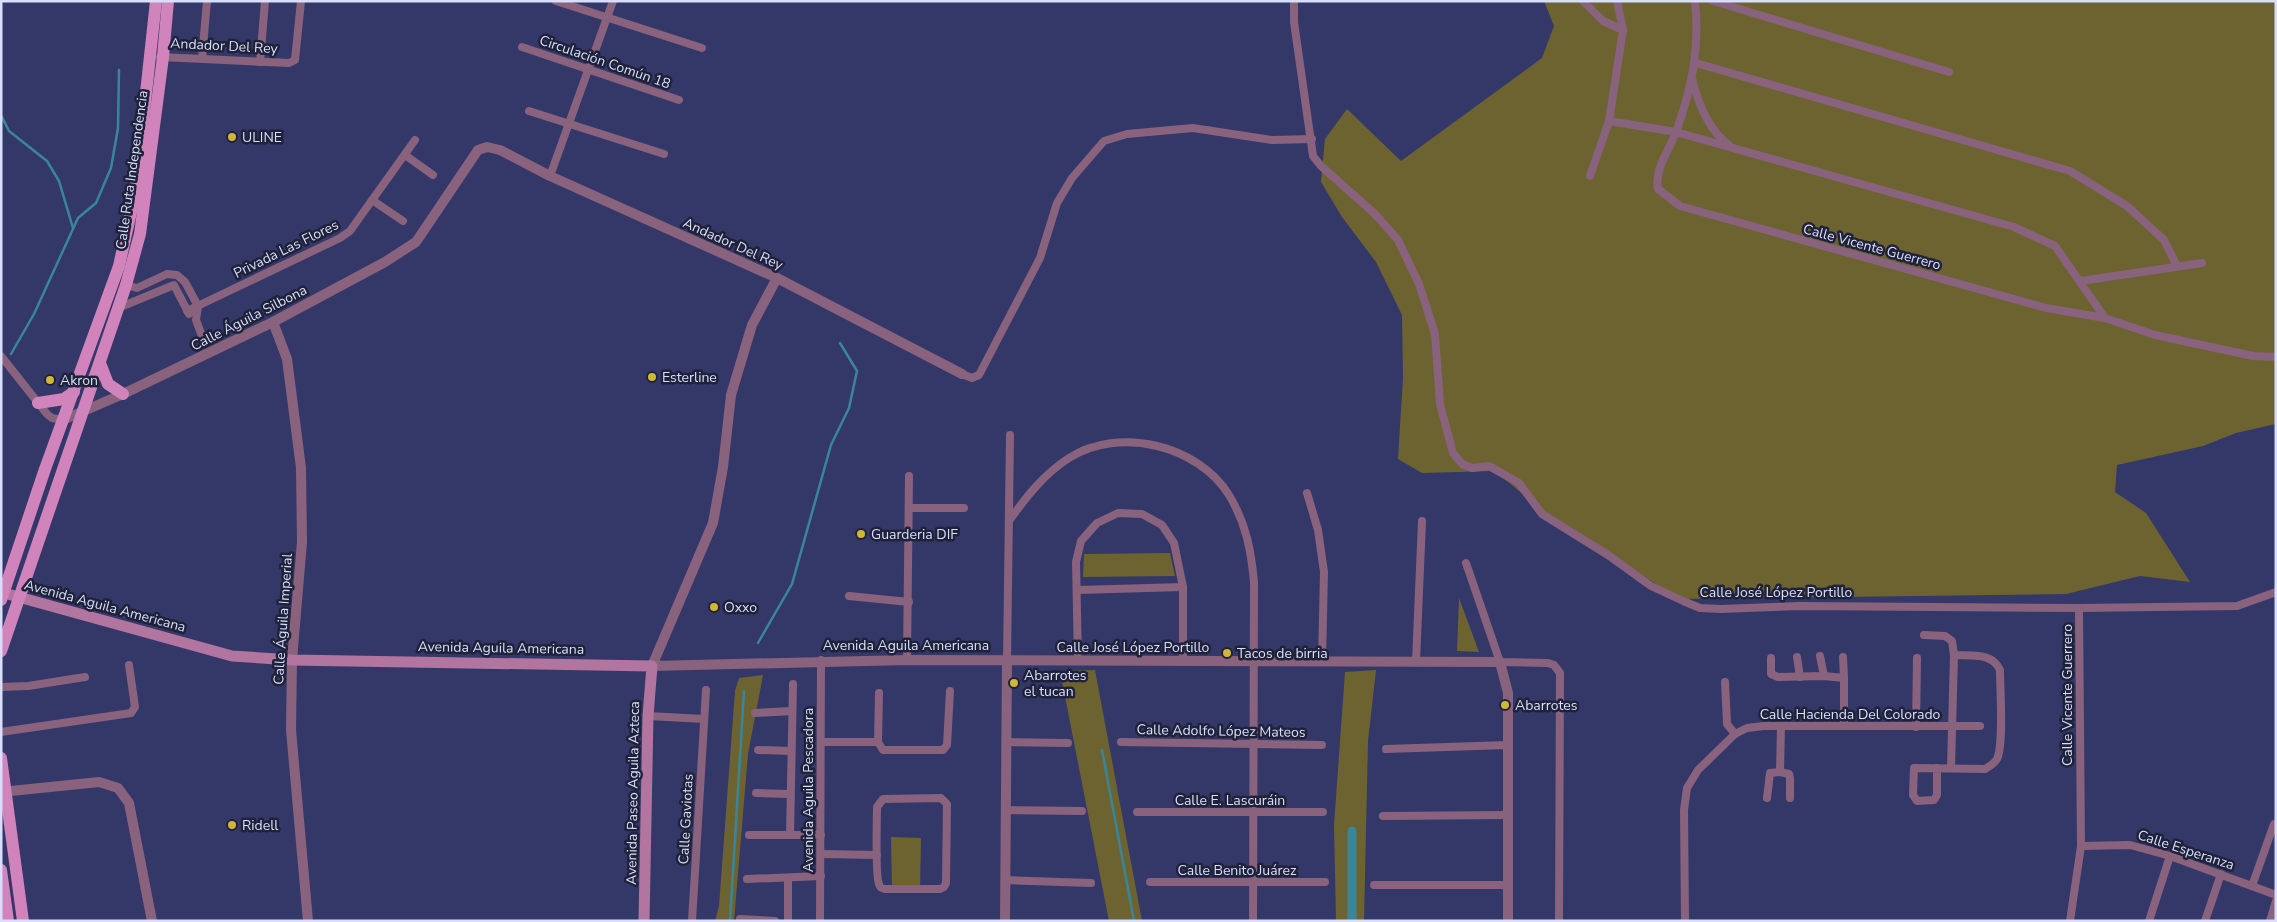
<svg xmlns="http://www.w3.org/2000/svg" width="2277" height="922" viewBox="0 0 2277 922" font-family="'Nunito Sans',sans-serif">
  <rect width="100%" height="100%" fill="#343869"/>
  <g fill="#6d6331">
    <path d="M1544,1H2276V424L2236,433L2203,446L2117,465L2115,492L2146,513L2190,582L2140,576L2066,594L1679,599L1542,510L1495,471L1422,473L1398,459L1403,378L1402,315L1376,262L1342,217L1321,182L1325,139L1347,109L1401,161L1542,58L1554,26Z"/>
    <path d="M1170,553L1175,576L1083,577L1084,554Z"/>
    <path d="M1459,598L1479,652L1457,651Z"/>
    <path d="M1095,670L1142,921H1109L1060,671Z"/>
    <path d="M1376,670L1368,741L1364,921H1336L1334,825L1345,672Z"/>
    <path d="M763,675L748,754L734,921H715L719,906L735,691L739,678Z"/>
    <path d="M891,837L921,838L920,890L892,889Z"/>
  </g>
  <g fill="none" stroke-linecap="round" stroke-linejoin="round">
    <g stroke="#39869a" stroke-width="2.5">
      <path d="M1,115L9,131L47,161L59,181L73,228"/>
      <path d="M11,354L34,314L78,218L96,203L111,168L118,128L119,70"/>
      <path d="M758,643L792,584L831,445L849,408L857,371L840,343"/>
      <path d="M1102,750L1134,921"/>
      <path d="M730,921L744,691"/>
    </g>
    <path stroke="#39869a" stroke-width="9" d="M1352,831V921"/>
    <g stroke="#89627d" stroke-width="8">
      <path d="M556,1L702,48"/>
      <path d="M1294,1V22L1313,156L1321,166L1375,214L1398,240L1419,284L1435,334L1440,404L1453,453L1462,464L1472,468L1489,466L1519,483L1542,514L1608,555L1651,586L1683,601L1700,608L1721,609L1800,606L2079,608L2237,606L2276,592"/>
      <path d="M1583,1L1603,21L1623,30"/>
      <path d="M1695,1C1700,48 1692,88 1676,132C1669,151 1654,169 1658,189L1680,206L2046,308L2105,318L2155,335L2253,356L2276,357"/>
      <path d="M1713,1L1949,72"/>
      <path d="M522,47L679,100"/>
      <path d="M160,57L289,63L295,60L301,1"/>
      <path d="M202,58L207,1"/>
      <path d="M260,62L265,1"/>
      <path d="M1696,63L2070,171L2127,206L2164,240L2177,266"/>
      <path d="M1692,79C1698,103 1709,131 1730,146"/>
      <path d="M529,111L664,154"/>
      <path d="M1609,121L1676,132L2014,227L2055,246L2105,318"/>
      <path d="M405,155L433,175"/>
      <path d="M550,176L613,1"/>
      <path d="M1590,176L1609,121L1623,30L1617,1"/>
      <path d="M372,200L403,221"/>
      <path d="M2081,281L2202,263"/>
      <path d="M126,285L137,288L167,274L177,275L185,282L198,306L196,320L202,336"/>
      <path d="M118,308L174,285L189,314"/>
      <path d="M187,311L340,238L350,231L415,140"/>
      <path d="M1,356L47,414L52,418L63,420"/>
      <path d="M962,374L972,378L979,375L1040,258L1057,203L1072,178L1104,141L1127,134L1193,128L1272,140L1312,139"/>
      <path d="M1307,493L1318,530L1324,572L1322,662"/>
      <path d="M909,508H964"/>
      <path d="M1009,521C1026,497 1044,474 1069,458C1119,426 1198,445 1229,495C1246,523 1251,550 1254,582L1253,921"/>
      <path d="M1466,563L1500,662L1548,663L1554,665L1560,673L1559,921"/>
      <path d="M1078,590L1183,587"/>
      <path d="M849,596L909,602"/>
      <path d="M1924,635L1945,636L1952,641L1954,655L1951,768"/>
      <path d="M1820,656L1824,676"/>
      <path d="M1797,657L1800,677"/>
      <path d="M1843,657L1844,678"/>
      <path d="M1771,658V674L1778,677L1824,676L1844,678V726"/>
      <path d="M907,660L909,476"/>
      <path d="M1007,660L1010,435"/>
      <path d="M1078,661L1076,562L1081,541L1097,523L1118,513L1142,514L1162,525L1174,543L1183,587V661"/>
      <path d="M1416,662L1422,521"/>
      <path d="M1725,682L1727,724L1735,734"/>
      <path d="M1,687L28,686L85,677"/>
      <path d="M879,693L878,742L883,750H943L947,745L950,691"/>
      <path d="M755,713L792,711"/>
      <path d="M648,716L704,719"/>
      <path d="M1916,727L1917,658"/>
      <path d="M1,732L131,713L135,707L129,665"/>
      <path d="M821,742H878"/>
      <path d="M1006,742L1068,743"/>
      <path d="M1121,742L1322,745"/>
      <path d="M1386,749L1508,745"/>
      <path d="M758,750L791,751"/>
      <path d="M1937,768V795L1934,800L1917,801L1913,795L1914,768L1985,769C1990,766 1994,764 1997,759C2004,745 2000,688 2000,670C1992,652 1971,656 1954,655"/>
      <path d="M1780,772L1781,726"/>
      <path d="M756,793L790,794"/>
      <path d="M941,798L947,804L946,883L944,887L940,889H885C881,888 880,888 879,884C875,876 877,820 877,807L883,799Z"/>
      <path d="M1767,798L1770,773L1780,772L1789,774L1790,778V798"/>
      <path d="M1006,810L1082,811"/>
      <path d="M1137,812H1323"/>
      <path d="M1383,816L1508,815"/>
      <path d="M749,835H821"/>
      <path d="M790,835L793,684"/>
      <path d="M2081,846L2130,845L2170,856L2276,895"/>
      <path d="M821,854L877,855"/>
      <path d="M747,879L821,876"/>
      <path d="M1005,880L1091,883"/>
      <path d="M1150,882H1325"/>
      <path d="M1374,885H1508"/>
      <path d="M2252,886L2274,824H2276"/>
      <path d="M740,919L775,921"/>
      <path d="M692,921L706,690"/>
      <path d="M788,921V878"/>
      <path d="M820,921L821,660"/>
      <path d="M1685,921L1684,810L1687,788L1698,770L1735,734L1747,728L1764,726H1980"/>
      <path d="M2070,921L2081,846L2079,608"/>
      <path d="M2149,921L2170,856"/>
      <path d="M2205,921L2221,874"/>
      <path d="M2270,921L2276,901"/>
    </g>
    <g stroke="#89627d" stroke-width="10">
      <path d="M777,278L752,325L731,395L723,467L713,523L652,666L907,660L1500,662L1508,693V921"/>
      <path d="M273,322L287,359L301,468L302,542L292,660L291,730L308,921"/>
      <path d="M63,420L123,394L273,322L385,262L416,242L478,150L487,147L500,150L550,176L777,278L962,374"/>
      <path d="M1,792L99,782L118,788L129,803L152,921"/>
      <path d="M1005,921L1007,660"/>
    </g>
    <path stroke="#b175a0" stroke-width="11" d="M4,593L232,656L292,660L652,666L648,716L644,921"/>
    <g stroke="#d183bb" stroke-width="12">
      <path d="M100,363L108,384L123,394"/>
      <path d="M38,403L64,399L74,392"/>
      <path d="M1,600L45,469L119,266L135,194L156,1"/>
      <path d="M1,651L126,285L140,234L163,57L168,1"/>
      <path d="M1,758L23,921"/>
      <path d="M1,870L8,921"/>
    </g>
  </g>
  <g fill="#d1b736" stroke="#202239" stroke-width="2">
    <circle cx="232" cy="137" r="5"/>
    <circle cx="652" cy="377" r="5"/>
    <circle cx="50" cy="380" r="5"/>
    <circle cx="861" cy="534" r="5"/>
    <circle cx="714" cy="607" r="5"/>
    <circle cx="1227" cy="653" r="5"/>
    <circle cx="1014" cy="683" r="5"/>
    <circle cx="1505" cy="705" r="5"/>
    <circle cx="232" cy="825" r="5"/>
  </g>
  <g text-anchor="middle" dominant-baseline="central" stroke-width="5" stroke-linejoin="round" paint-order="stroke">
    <g font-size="14" fill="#d9defc" stroke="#202239">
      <text transform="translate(224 46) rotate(3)">Andador Del Rey</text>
      <text transform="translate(605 62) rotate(19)">Circulación Común 18</text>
      <text transform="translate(132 170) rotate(-82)">Calle Ruta Independencia</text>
      <text transform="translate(733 244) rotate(24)">Andador Del Rey</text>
      <text transform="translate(1872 247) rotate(15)">Calle Vicente Guerrero</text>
      <text transform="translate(286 249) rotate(-26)">Privada Las Flores</text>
      <text transform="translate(249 318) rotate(-27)">Calle Águila Silbona</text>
      <text x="1776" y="592">Calle José López Portillo</text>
      <text transform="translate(105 606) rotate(15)">Avenida Aguila Americana</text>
      <text transform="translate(283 619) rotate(-86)">Calle Águila Imperial</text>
      <text x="906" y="645">Avenida Aguila Americana</text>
      <text x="1133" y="647">Calle José López Portillo</text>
      <text transform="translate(501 648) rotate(1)">Avenida Aguila Americana</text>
      <text transform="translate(2067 695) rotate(-90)">Calle Vicente Guerrero</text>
      <text x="1850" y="714">Calle Hacienda Del Colorado</text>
      <text transform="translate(1221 731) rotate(1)">Calle Adolfo López Mateos</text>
      <text transform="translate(808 790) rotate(-90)">Avenida Aguila Pescadora</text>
      <text transform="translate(633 793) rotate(-89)">Avenida Paseo Aguila Azteca</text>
      <text x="1230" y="800">Calle E. Lascuráin</text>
      <text transform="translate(686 819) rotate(-87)">Calle Gaviotas</text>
      <text transform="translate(2186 850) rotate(18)">Calle Esperanza</text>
      <text x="1237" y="870">Calle Benito Juárez</text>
    </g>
    <g font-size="14" fill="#d9defc" stroke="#202239" text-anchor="start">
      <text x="242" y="137">ULINE</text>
      <text x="662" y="377">Esterline</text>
      <text x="60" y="380">Akron</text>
      <text x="871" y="534">Guarderia DIF</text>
      <text x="724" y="607">Oxxo</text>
      <text x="1237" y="653">Tacos de birria</text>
      <text x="1024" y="675">Abarrotes<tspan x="1024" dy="16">el tucan</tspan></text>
      <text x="1515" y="705">Abarrotes</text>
      <text x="242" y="825">Ridell</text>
    </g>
  </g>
  <rect width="2277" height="922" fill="none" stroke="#d9defc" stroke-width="5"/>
</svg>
